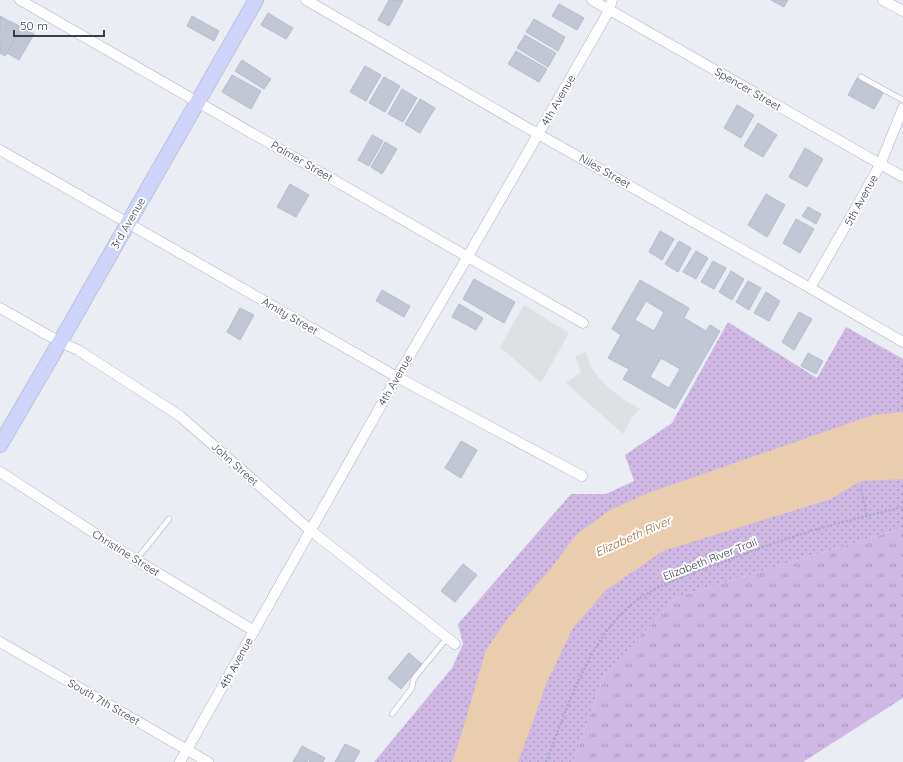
<svg xmlns="http://www.w3.org/2000/svg" width="903" height="762" viewBox="0 0 903 762" font-family="Quicksand,sans-serif">
  <defs>
    <pattern id="grass-tufts" width="24" height="20" patternUnits="userSpaceOnUse"><rect width="24" height="20" fill="#d0b8e4"/><path d="M3 7l-1-3M5 7V3M7 7l1-3M15 17l-1-3M17 17v-4M19 17l1-3" fill="none" stroke="#aa97bb"/></pattern>
    <pattern id="park-dots" width="8" height="8" patternUnits="userSpaceOnUse"><rect width="8" height="8" fill="#d0b8e4"/><path d="M2 2h.1M6 6h.1" fill="none" stroke="#aa97bb" stroke-width="1.8" stroke-linecap="round"/></pattern>
  </defs>
  <rect width="100%" height="100%" fill="#ebedf4"/>
  <path fill="url(#grass-tufts)" d="M903,528V698L803,762H573L604,675L677,597Z"/>
  <path fill="url(#park-dots)" d="M728,322L817,378L846,327L903,359V528L677,597L604,675L573,762H374L452,668L463,644L458,624L571,494H606L634,481L625,455L672,423Z"/>
  <g fill="#dfe0e3">
    <path d="M524,305L569,333L541,383L500,347Z"/>
    <path d="M586,352L590,365L599,378L609,388L623,399L640,409L632,417L623,434L566,383L581,372L575,356Z"/>
  </g>
  <path fill="#eacdae" d="M903,412V479L861,481L831,499L663,551L606,590L573,628L546,684L533,722L518,762H452L459,742L486,650L509,617L552,567L577,534L610,510L648,493L873,415Z"/>
  <g fill="#c1c7d4" stroke="#b5bccf" fill-rule="evenodd">
    <path d="M389,0H403L389,26L378,20Z"/>
    <path d="M771,0H788L784,7Z"/>
    <path d="M559,4L584,18L577,30L552,16Z"/>
    <path d="M268,13L293,28L286,39L261,25Z"/>
    <path d="M0,16L9,21L0,37Z"/>
    <path d="M192,16L219,31L214,41L187,26Z"/>
    <path d="M534,19L565,37L558,51L526,32Z"/>
    <path d="M10,21L21,27L5,56L0,53V40Z"/>
    <path d="M22,27L34,34L19,60L7,53Z"/>
    <path d="M525,35L556,53L548,67L517,48Z"/>
    <path d="M516,51L547,69L539,82L508,64Z"/>
    <path d="M242,60L271,79L264,89L235,71Z"/>
    <path d="M365,66L381,75L366,101L350,92Z"/>
    <path d="M232,75L261,91L251,109L222,92Z"/>
    <path d="M384,77L400,86L385,112L369,103Z"/>
    <path d="M857,78L883,93L874,109L848,95Z"/>
    <path d="M402,89L417,98L403,122L388,114Z"/>
    <path d="M420,99L435,108L420,133L405,124Z"/>
    <path d="M737,105L754,115L741,138L724,128Z"/>
    <path d="M758,123L777,135L763,157L744,146Z"/>
    <path d="M372,135L383,141L369,166L358,160Z"/>
    <path d="M385,142L397,149L382,174L371,167Z"/>
    <path d="M805,148L823,159L807,187L789,177Z"/>
    <path d="M290,184L309,195L296,217L277,207Z"/>
    <path d="M766,194L785,205L767,237L748,225Z"/>
    <path d="M808,207L821,214L816,224L802,216Z"/>
    <path d="M796,219L814,229L800,253L783,243Z"/>
    <path d="M660,231L674,239L662,260L649,252Z"/>
    <path d="M679,241L691,248L678,272L665,264Z"/>
    <path d="M696,251L708,258L696,279L683,272Z"/>
    <path d="M713,261L726,268L714,289L701,282Z"/>
    <path d="M731,271L744,279L732,300L719,292Z"/>
    <path d="M474,279L515,302L504,323L463,299Z"/>
    <path d="M640,280L689,308L684,318L706,331L710,325L720,331L675,409L623,379L629,369L608,358L621,335L612,329ZM646,301L664,312L654,331L635,320ZM661,358L680,369L669,388L650,377Z"/>
    <path d="M748,281L761,288L749,310L736,302Z"/>
    <path d="M382,290L410,306L404,317L376,301Z"/>
    <path d="M766,292L780,301L769,321L754,313Z"/>
    <path d="M459,304L483,318L476,330L452,317Z"/>
    <path d="M240,308L254,315L240,340L227,332Z"/>
    <path d="M799,312L812,319L794,350L782,342Z"/>
    <path d="M808,353L823,361L816,374L801,366Z"/>
    <path d="M461,441L477,450L461,478L445,468Z"/>
    <path d="M463,564L477,575L455,602L441,591Z"/>
    <path d="M409,653L422,664L401,689L388,678Z"/>
    <path d="M345,744L360,751L354,762H335Z"/>
    <path d="M302,746L313,752L307,762H293Z"/>
    <path d="M314,752L325,758L323,762H309Z"/>
  </g>
  <g fill="none" stroke-linecap="round" stroke-linejoin="round">
    <g stroke="#aeb2bf" stroke-width="6">
      <g id="lane">
        <path d="M861,77L903,100"/>
        <path d="M136,560L169,519"/>
        <path d="M392,714L412,688L413,681L415,677L447,638"/>
      </g>
    </g>
    <g stroke="#aeb2bf" stroke-width="11">
      <g id="street">
        <path d="M20,0L583,323"/>
        <path d="M306,0L538,134L810,288L903,342"/>
        <path d="M592,0L903,177"/>
        <path d="M883,0L903,11"/>
        <path d="M0,150L397,377L582,476"/>
        <path d="M810,288L870,183L880,165L903,108"/>
        <path d="M0,308L60,342L78,350L180,416L310,530L455,644"/>
        <path d="M0,472L136,560L254,631"/>
        <path d="M0,642L208,762"/>
        <path d="M180,762L397,377L468,256L602,23L609,10L612,0"/>
      </g>
    </g>
    <g stroke="#9fa7cf" stroke-width="16">
      <path id="secondary" d="M0,445L60,342L256,0"/>
    </g>
    <g stroke="#a1a8bf" stroke-width="2" stroke-dasharray="2 2" stroke-linecap="butt">
      <path d="M861,489L867,516"/>
      <path d="M546,762C566,711 584,652 623,612C649,586 692,573 726,561C748,553 770,544 792,537C828,525 866,516 903,507"/>
    </g>
    <use href="#lane" stroke="#fff" stroke-width="5"/>
    <use href="#street" stroke="#fff" stroke-width="10"/>
    <use href="#secondary" stroke="#cfd5fa" stroke-width="15"/>
  </g>
  <g text-anchor="middle" dominant-baseline="central" stroke-width="4" stroke-linejoin="round" paint-order="stroke">
    <g font-size="11" fill="#393d47" stroke="#fff">
      <text transform="translate(748 89) rotate(30)">Spencer Street</text>
      <text transform="translate(558 100) rotate(-60)">4th Avenue</text>
      <text transform="translate(302 161) rotate(30)">Palmer Street</text>
      <text transform="translate(605 171) rotate(30)">Niles Street</text>
      <text transform="translate(861 200) rotate(-61)">5th Avenue</text>
      <text transform="translate(128 223) rotate(-60)">3rd Avenue</text>
      <text transform="translate(290 316) rotate(30)">Amity Street</text>
      <text transform="translate(395 380) rotate(-60)">4th Avenue</text>
      <text transform="translate(235 464) rotate(42)">John Street</text>
      <text transform="translate(126 553) rotate(32)">Christine Street</text>
      <text transform="translate(710 559) rotate(-21)">Elizabeth River Trail</text>
      <text transform="translate(236 663) rotate(-61)">4th Avenue</text>
      <text transform="translate(104 702) rotate(30)">South 7th Street</text>
    </g>
    <g font-size="12" font-style="italic" fill="#9b6c38" stroke="#fff">
      <text transform="translate(633 536) rotate(-24)">Elizabeth River</text>
    </g>
  </g>
  <path d="M14 30v6h90v-6" fill="none" stroke="#393d47" stroke-width="2"/>
  <text x="20" y="30" font-size="12" fill="#393d47" stroke="#ffffff" stroke-width="3" paint-order="stroke">50 m</text>
</svg>
